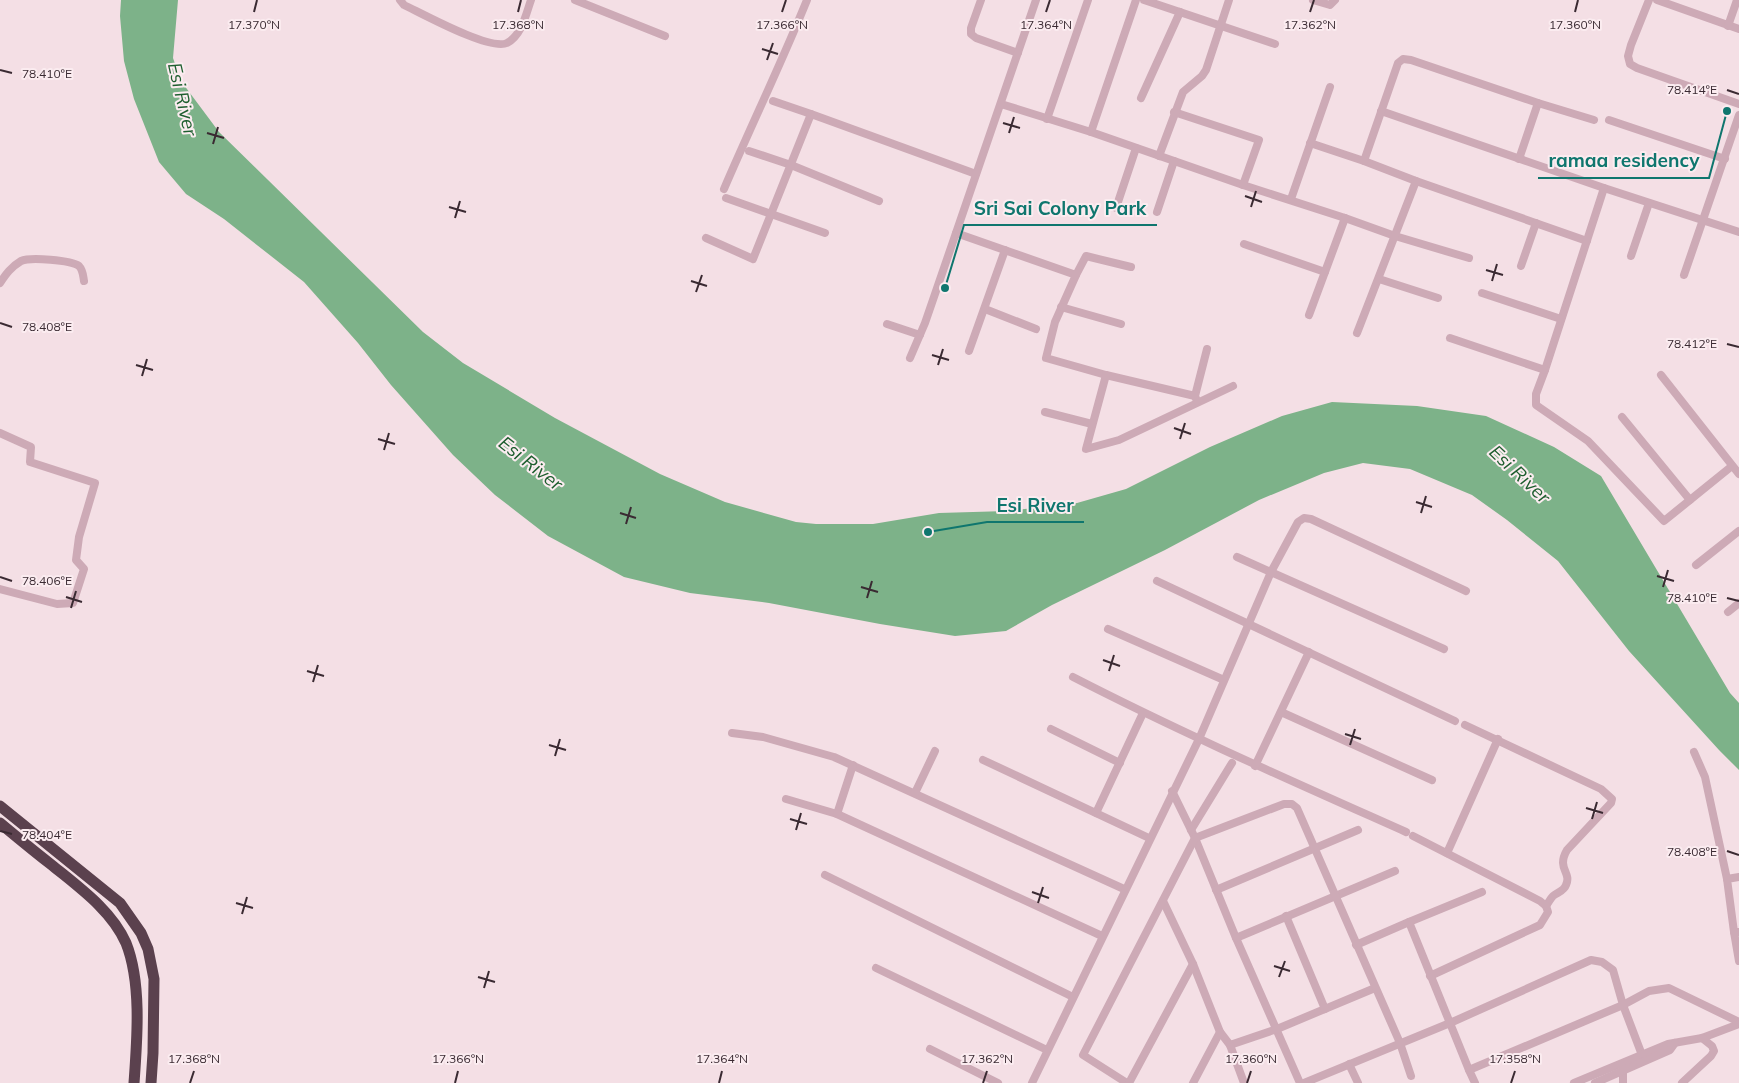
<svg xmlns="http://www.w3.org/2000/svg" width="1739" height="1083" viewBox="0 0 1739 1083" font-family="Mulish,sans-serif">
  <rect width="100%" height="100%" fill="#f4dfe5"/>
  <path fill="#7db289" d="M121,0H178L173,58L181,81L219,132L423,332L463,363L555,418L660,474L725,502L796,522L816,524H873L939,513L1007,511L1077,503L1126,489L1210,447L1282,416L1332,402L1417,406L1486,416L1554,447L1601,476L1730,693L1739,703V770L1719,750L1629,651L1558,561L1507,520L1472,495L1410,469L1363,463L1324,473L1259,500L1165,550L1052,605L1006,631L955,636L880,624L769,603L690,593L624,577L548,536L495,495L453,455L391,385L358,343L304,282L224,219L186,194L159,162L134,99L124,61L120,16Z"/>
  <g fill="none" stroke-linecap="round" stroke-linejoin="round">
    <g stroke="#cdaab6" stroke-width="8">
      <path d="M400,0L404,5C423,14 490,51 507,43C522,35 526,14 531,0"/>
      <path d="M575,0L665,36"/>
      <path d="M981,0L971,28V34L976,38L1018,53"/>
      <path d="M1144,0L1275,44"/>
      <path d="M1313,0L1330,5L1335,0"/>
      <path d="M1649,0L1631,45L1628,56L1630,64L1637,68L1739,104"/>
      <path d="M1657,0L1739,29"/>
      <path d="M1728,26L1737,0"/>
      <path d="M1141,98L1180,12"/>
      <path d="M773,101L811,114"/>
      <path d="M1001,104L1091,132L1243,185L1345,218L1395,236L1469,258"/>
      <path d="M1381,111L1604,188L1739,232"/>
      <path d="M1174,112L1259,140L1243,185"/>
      <path d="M1047,119L1088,0"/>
      <path d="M1609,120L1725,159"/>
      <path d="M1091,132L1136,0"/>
      <path d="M1310,143L1364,161L1416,181L1587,241"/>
      <path d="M749,151L791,165L879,201"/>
      <path d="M1159,156L1183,92L1202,76L1206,70L1229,0"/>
      <path d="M1519,159L1538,103"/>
      <path d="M1364,161L1398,63L1403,59L1411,60L1538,103L1594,120"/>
      <path d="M1604,188L1545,370L1536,394V405L1588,441L1664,521L1732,466"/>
      <path d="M724,189C751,126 781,64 807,0"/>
      <path d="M726,198L825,233"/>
      <path d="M1291,199L1330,87"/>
      <path d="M1116,208L1136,148"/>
      <path d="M1157,212L1174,161"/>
      <path d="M956,233L1076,275L1055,322L1046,358L1106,375L1195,396"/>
      <path d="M706,238L753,259L811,114L976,174"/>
      <path d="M1244,244L1325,272"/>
      <path d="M1631,256L1649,203"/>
      <path d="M1521,266L1536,223"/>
      <path d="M1076,275L1086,256L1131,267"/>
      <path d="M1684,275L1739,115"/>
      <path d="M1379,279L1438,298"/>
      <path d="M0,283C6,274 11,267 21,261C30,257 71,260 79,266C83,270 83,275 84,281"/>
      <path d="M1482,293L1561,319"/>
      <path d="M1061,307L1121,324"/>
      <path d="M985,309L1036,329"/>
      <path d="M1309,315L1345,218"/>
      <path d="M887,324L920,335"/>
      <path d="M1357,333L1416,181"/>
      <path d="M1450,338L1545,370"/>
      <path d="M969,351L1005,250"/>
      <path d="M910,358L925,323L956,233L1036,0"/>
      <path d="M1106,375L1086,449L1119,440L1233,386"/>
      <path d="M1661,375L1739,474"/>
      <path d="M1197,401L1195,396L1207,349"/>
      <path d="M1045,412L1092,424"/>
      <path d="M1622,417L1690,500"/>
      <path d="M0,433L31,447L30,462L95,483L79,537L76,560L84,569L73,603L57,604L0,589"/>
      <path d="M1237,557L1444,649"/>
      <path d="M1696,565L1739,531"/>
      <path d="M1157,581L1455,721"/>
      <path d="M1728,612L1739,603"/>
      <path d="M1108,629L1224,680"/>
      <path d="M1073,677C1182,733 1294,782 1406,832"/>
      <path d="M1281,712L1432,780"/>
      <path d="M1465,725L1601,789L1612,799L1611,803L1567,850C1556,869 1572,872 1566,885C1564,891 1558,892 1553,896C1550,899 1549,902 1546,906"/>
      <path d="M1051,729L1120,763"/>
      <path d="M732,733L763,737L834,757L1124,889"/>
      <path d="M1694,752L1705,777L1727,879"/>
      <path d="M983,760L1149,838"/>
      <path d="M1255,766L1309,652"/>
      <path d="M1172,791L1195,838L1236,938L1300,1083"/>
      <path d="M915,793L935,751"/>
      <path d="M786,799L837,814L1102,936"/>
      <path d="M1096,813L1143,713"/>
      <path d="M837,814L853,765"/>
      <path d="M1191,830L1232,763"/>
      <path d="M1413,836L1540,901L1546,906L1548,912L1540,925L1430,976"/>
      <path d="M1447,853L1498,739"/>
      <path d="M825,875L1073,997"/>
      <path d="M1216,890L1358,830"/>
      <path d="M1163,901L1193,964L1220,1032L1230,1045L1277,1029L1375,988"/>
      <path d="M1286,916L1325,1009"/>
      <path d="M1409,922L1482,892"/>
      <path d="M1734,932L1727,879L1739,877"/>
      <path d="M1738,932H1734L1739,961"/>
      <path d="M1236,938L1395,871"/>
      <path d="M1356,945L1409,922L1469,1070"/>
      <path d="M876,968L1047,1050"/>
      <path d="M1230,1045L1244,1083"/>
      <path d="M930,1049L998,1083"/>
      <path d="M1349,1064L1358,1083"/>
      <path d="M1623,1071V1083"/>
      <path d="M1032,1083L1199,739L1271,572L1298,522L1304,518L1311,519L1466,591"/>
      <path d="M1127,1083L1083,1055L1195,838L1284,804H1292L1297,808L1400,1043L1411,1076"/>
      <path d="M1129,1083L1193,964"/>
      <path d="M1193,1083L1220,1032"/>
      <path d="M1304,1083L1450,1023L1591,960L1602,962L1613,970L1623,1005L1642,1055"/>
      <path d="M1475,1083L1469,1070L1623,1005L1649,991L1669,988L1739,1022"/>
      <path d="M1574,1083L1668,1044L1702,1038L1739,1024"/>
      <path d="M1595,1083L1670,1050L1675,1043"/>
      <path d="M1682,1083L1711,1056L1714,1051L1712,1046L1702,1038"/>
    </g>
    <g stroke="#5b414e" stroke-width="11">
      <path d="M0,806L120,903L141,933L148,949L154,979L153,1053L151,1083"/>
      <path d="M0,823C18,838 35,852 53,866C80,888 112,911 126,943C142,983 137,1041 134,1083"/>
    </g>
  </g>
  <path fill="none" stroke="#3a2a32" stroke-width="2" d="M254,12L257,0M518,12L521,0M782,12L786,0M1046,12L1050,0M1310,12L1314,0M1575,12L1578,0M762,49L778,54M767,60L773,43M0,70L12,73M1727,90L1739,94M1003,123L1020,128M207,133L224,138M1009,133L1014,117M213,144L218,127M1245,196L1262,202M449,207L466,212M1251,207L1256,191M455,218L460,201M1486,270L1503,275M691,281L707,286M1492,281L1497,264M696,292L702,275M0,323L12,327M1727,344L1739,347M932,355L949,360M136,365L153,370M938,365L943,349M142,376L147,359M1174,428L1191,434M378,439L395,444M1180,439L1185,423M384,450L389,433M1416,502L1432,507M620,513L636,518M1421,513L1426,496M626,524L631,507M1657,576L1674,581M0,577L12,581M861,587L878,592M1663,587L1668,570M66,597L82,602M867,598L872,581M1727,598L1739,601M71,608L76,591M1103,660L1120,666M307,671L324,676M1109,671L1114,655M313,682L318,665M1345,734L1361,739M549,745L566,750M1350,745L1355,729M555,756L560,739M1586,808L1603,813M790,819L807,824M1592,819L1597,802M796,830L801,813M0,831L12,834M1727,851L1739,855M1032,892L1049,898M236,903L253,908M1038,903L1043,887M242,914L247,897M1274,966L1290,971M478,977L495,982M1279,977L1285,961M484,988L489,971M190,1083L194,1071M455,1083L458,1071M719,1083L722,1071M983,1083L987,1071M1247,1083L1251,1071M1511,1083L1515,1071"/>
  <g text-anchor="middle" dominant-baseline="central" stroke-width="4" stroke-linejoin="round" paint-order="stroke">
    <g font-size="19" font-style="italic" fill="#1d5e2e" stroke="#fbecf0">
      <text transform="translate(183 99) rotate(77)">Esi River</text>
      <text transform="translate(531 463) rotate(38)">Esi River</text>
      <text transform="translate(1520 474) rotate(43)">Esi River</text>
    </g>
  </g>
  <g font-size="12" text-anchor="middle" fill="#3a2a32" stroke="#fbecf0" stroke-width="4" stroke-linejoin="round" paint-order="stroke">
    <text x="254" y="29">17.370°N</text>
    <text x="518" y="29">17.368°N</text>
    <text x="782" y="29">17.366°N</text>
    <text x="1046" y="29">17.364°N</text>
    <text x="1310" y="29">17.362°N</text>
    <text x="1575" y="29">17.360°N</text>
    <text x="47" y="78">78.410°E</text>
    <text x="1692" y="94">78.414°E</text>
    <text x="47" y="331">78.408°E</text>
    <text x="1692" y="348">78.412°E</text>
    <text x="47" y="585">78.406°E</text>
    <text x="1692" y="602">78.410°E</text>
    <text x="47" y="839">78.404°E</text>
    <text x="1692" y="856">78.408°E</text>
    <text x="194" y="1063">17.368°N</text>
    <text x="458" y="1063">17.366°N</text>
    <text x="722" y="1063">17.364°N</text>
    <text x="987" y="1063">17.362°N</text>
    <text x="1251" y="1063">17.360°N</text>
    <text x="1515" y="1063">17.358°N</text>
  </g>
  <path fill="none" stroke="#0f766e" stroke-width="2" d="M1727 111L1709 178H1538M945 288L964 225H1157M928 532L987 522H1084"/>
  <g fill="#0f766e" stroke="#fbecf0" stroke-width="2">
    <circle cx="1727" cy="111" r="5"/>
    <circle cx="945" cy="288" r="5"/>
    <circle cx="928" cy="532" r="5"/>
  </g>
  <g font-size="19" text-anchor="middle" font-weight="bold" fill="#0f766e" stroke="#fbecf0" stroke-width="4" stroke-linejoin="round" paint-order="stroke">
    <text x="1624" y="167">ramaa residency</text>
    <text x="1060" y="215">Sri Sai Colony Park</text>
    <text x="1035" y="512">Esi River</text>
  </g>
</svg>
